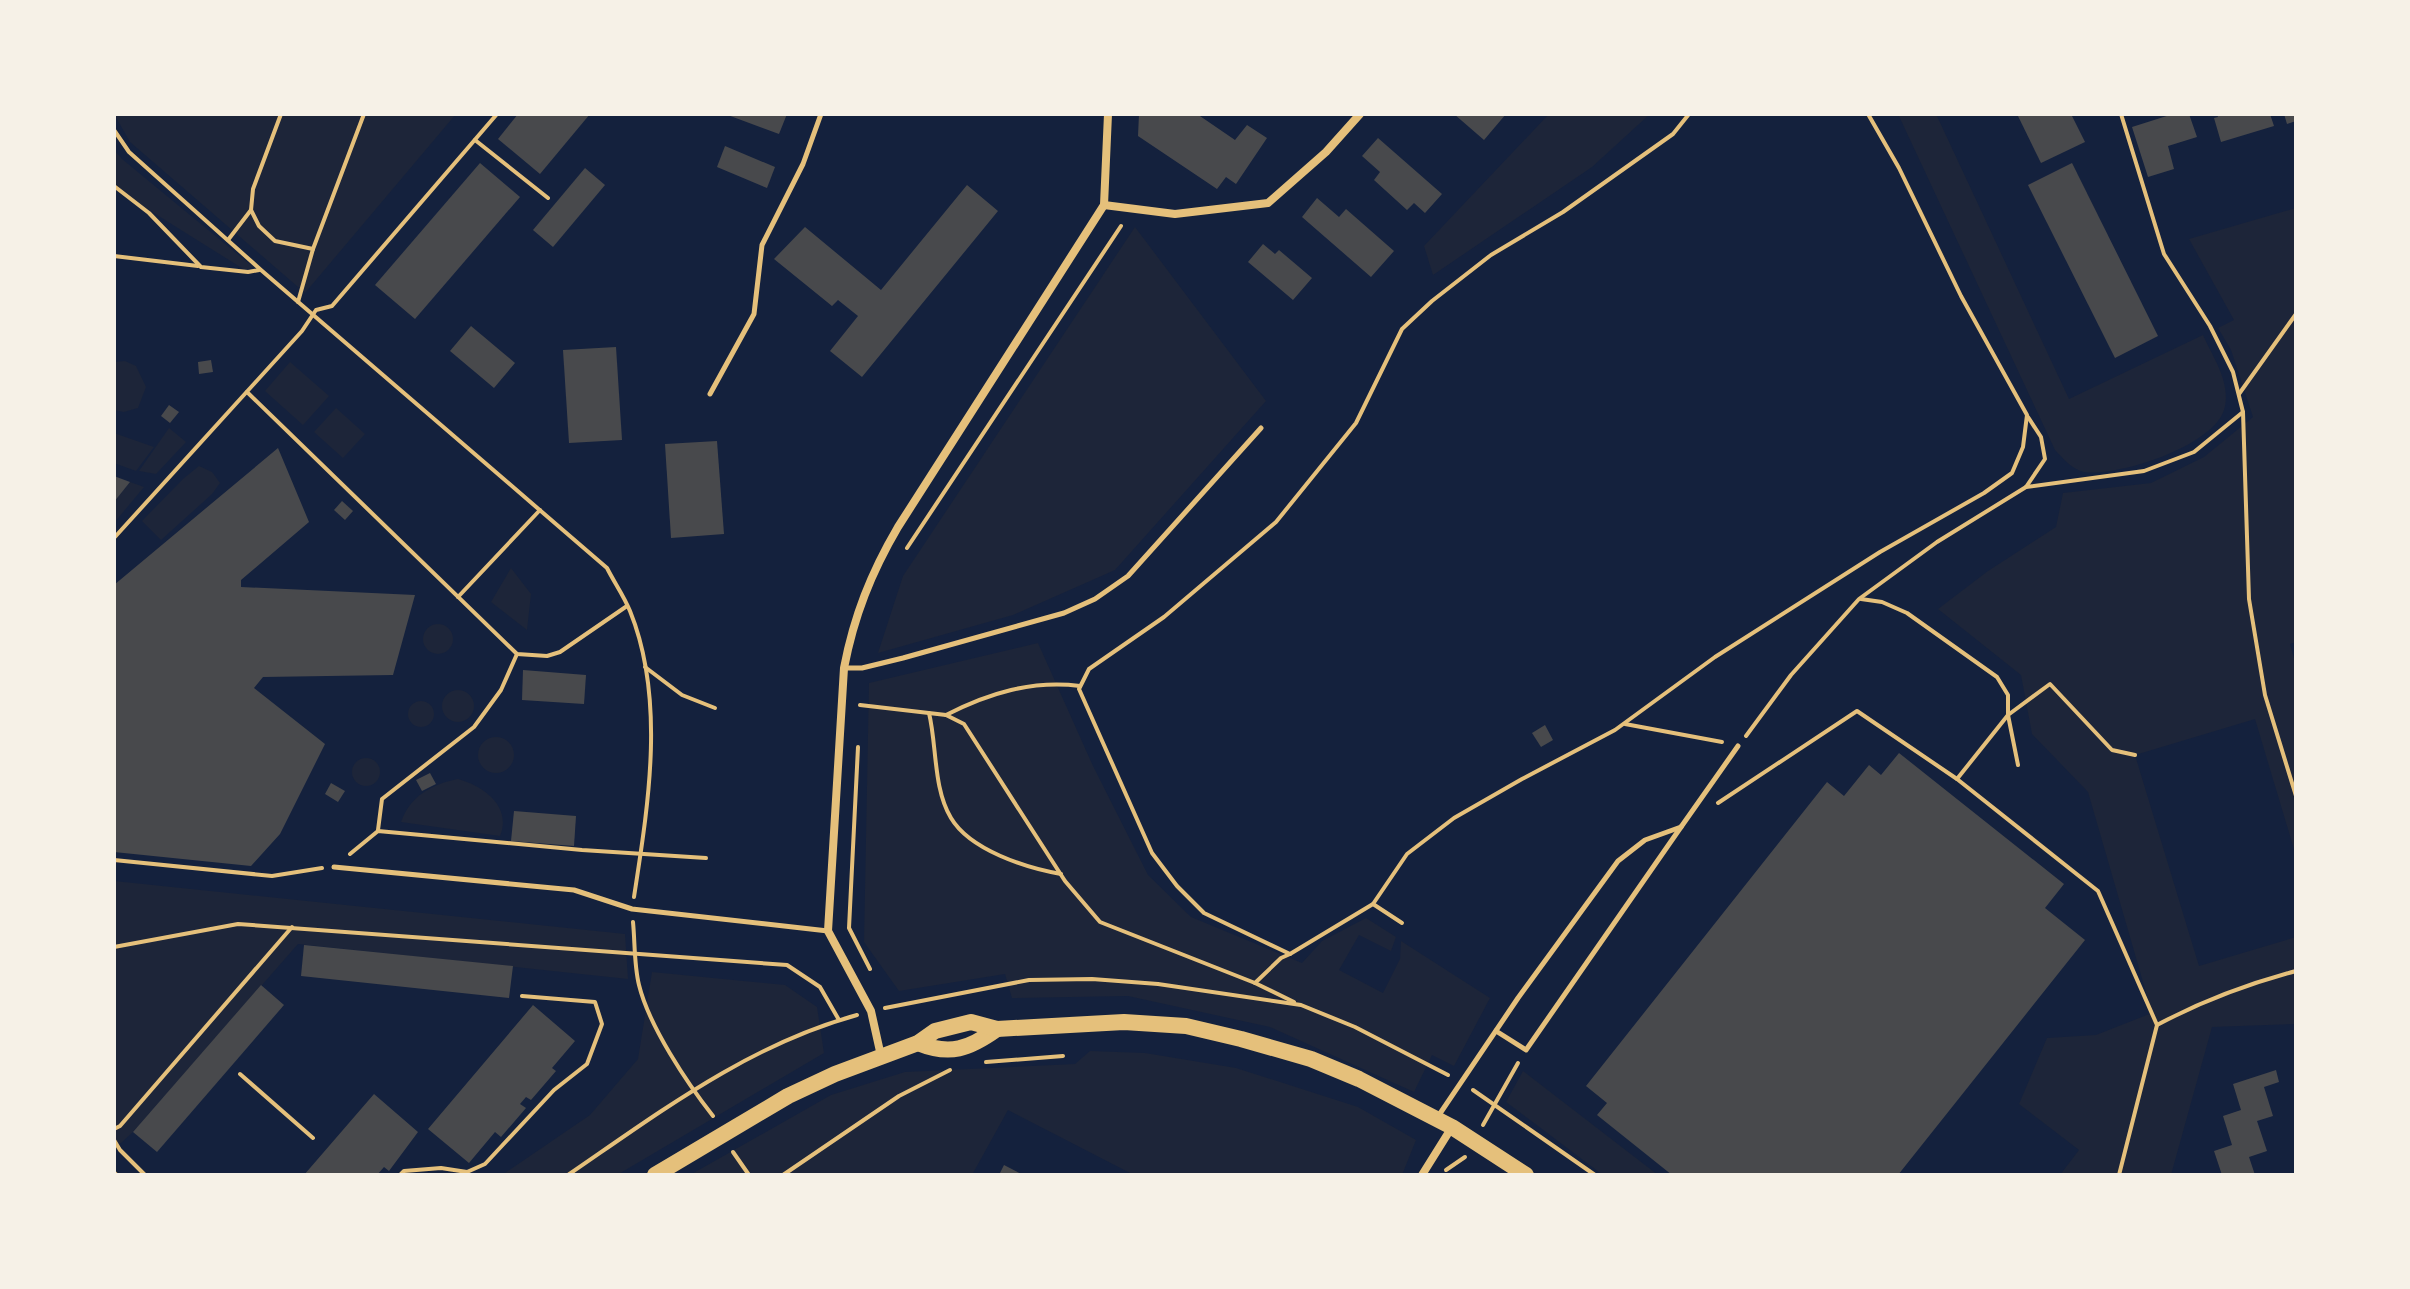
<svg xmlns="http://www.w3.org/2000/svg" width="2410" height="1289" viewBox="0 0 2410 1289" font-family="Jost,sans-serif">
  <rect width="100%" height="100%" fill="#14213d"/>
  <g fill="#1d2539">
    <path d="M114,114H456L305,293L130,142Z"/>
    <path d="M1549,114H1650L1592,167L1433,275L1424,246Z"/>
    <path d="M1898,114H1936L2069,399L2203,335C2213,358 2232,383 2224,410C2213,446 2118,477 2084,472C2071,469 2064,459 2055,450Z"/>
    <path d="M114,150L122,159L253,267L245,270L114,188Z"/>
    <path d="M2296,208V642L2290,644L2296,665V856L2255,719L2135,755L2199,966L2296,937V1024L2212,1027L2171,1175H2060L2079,1150L2019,1104L2047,1038L2096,1035L2152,1013L2088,792L2032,734L2021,675L1938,609L1988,571L2056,527L2063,493L2151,483L2204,457L2253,417L2231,350L2218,328L2234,320L2189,239Z"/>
    <path d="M1135,227L1266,401L1115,570L1013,615L878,653L903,576Z"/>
    <path d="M125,361L136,366L146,387L138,408L124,412L114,410V362Z"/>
    <path d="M290,362L329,396L303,425L265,391Z"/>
    <path d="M336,408L365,434L343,458L314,432Z"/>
    <path d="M169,428L186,442L156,474L139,471Z"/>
    <path d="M114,433L154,447L136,471L114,463Z"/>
    <path d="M199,466L212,472L220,483L212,494L161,540L142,521L183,479Z"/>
    <path d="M130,482L144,487L114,523V502Z"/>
    <path d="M511,568L531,594L527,630L491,602Z"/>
    <circle cx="438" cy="639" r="15"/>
    <path d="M1038,643L1093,766L1148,875L1191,917L1302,963L1322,941L1366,918L1396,937L1391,951L1359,935L1339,970L1383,993L1400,959L1401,941L1490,998L1454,1066L1432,1055L1414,1092L1270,1027L1128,996L1012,998L1005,974L899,991L864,942L869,683Z"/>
    <circle cx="458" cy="706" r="16"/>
    <circle cx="421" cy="714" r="13"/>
    <circle cx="496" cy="755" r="18"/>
    <circle cx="366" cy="772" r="14"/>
    <path d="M458,779C484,786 512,807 500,836L401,822C410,796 432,784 458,779Z"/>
    <path d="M114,881L625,934L628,979L298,944L133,1132L121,1143H114Z"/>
    <path d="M652,972L785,985L817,1007L824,1053L617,1175H502L590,1115L638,1059Z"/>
    <path d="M1090,1051L1145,1053L1236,1068L1358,1107L1416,1140L1402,1175H1134L1008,1110L972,1175H690L831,1095L905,1072L1075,1064Z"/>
    <path d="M1523,1071L1658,1175H1603L1506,1102Z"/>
  </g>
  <g fill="#48494c">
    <path d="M518,114H590L540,174L498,139Z"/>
    <path d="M725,114H787L779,134Z"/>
    <path d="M1139,114H1197L1235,140L1247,125L1267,138L1236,184L1226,177L1217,189L1138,136Z"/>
    <path d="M1454,114H1506L1484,140Z"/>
    <path d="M2017,114H2071L2085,142L2041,163Z"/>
    <path d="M2173,114H2189L2197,137L2168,146L2174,169L2148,177L2132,127Z"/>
    <path d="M2217,114H2270L2274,126L2221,142L2214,118L2218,117Z"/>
    <path d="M2284,114H2296V121L2287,124Z"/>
    <path d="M1378,138L1442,194L1425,213L1414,203L1407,210L1374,180L1380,172L1362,156Z"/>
    <path d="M725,146L775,167L767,188L717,167Z"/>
    <path d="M480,163L520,197L415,319L375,285Z"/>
    <path d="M2072,163L2158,336L2115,358L2028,185Z"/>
    <path d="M585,168L605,185L553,247L533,230Z"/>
    <path d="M967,185L998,211L862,377L830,351L858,316L838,300L832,306L774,259L805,227L881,290Z"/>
    <path d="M1317,198L1339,217L1346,209L1394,251L1371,277L1302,217Z"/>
    <path d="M1263,244L1275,254L1279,250L1312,278L1293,300L1248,262Z"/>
    <path d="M471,326L515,363L494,388L450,351Z"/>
    <path d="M616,347L622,440L569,443L563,350Z"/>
    <path d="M211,360L213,372L199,374L198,362Z"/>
    <path d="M169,405L179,412L170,423L161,416Z"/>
    <path d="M717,441L724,534L671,538L665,444Z"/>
    <path d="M278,448L309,522L241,580V587L415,595L393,675L263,677L254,688L325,744L280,834L251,866L114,852V585Z"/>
    <path d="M114,476L130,482L114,502Z"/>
    <path d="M342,501L353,511L345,520L334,510Z"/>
    <path d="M523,670L586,675L584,704L522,700Z"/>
    <path d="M1545,725L1553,740L1541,747L1532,733Z"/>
    <path d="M1899,753L2064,884L2045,908L2085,940L1898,1175H1672L1597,1115L1607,1103L1586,1086L1827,782L1844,796L1869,765L1881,775Z"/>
    <path d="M430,773L436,784L422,791L416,780Z"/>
    <path d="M331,783L345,791L338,802L325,794Z"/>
    <path d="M514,811L576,816L574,846L511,841Z"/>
    <path d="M304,945L513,966L509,998L301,976Z"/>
    <path d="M261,985L284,1005L157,1152L133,1132Z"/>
    <path d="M533,1005L575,1041L552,1068L556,1071L531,1100L526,1097L520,1104L526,1108L501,1137L495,1132L469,1163L428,1129Z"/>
    <path d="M2276,1070L2279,1082L2264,1087L2273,1116L2257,1121L2267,1151L2249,1157L2255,1175H2222L2214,1151L2232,1145L2223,1116L2241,1110L2233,1084Z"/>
    <path d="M374,1094L418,1132L389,1171L384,1167L377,1175H304Z"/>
    <path d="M1004,1165L1023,1175H999Z"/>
  </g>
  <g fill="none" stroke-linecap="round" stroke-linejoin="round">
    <g stroke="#e5c07b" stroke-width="4">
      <path d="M281,114L253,189L251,210L259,226L275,241L313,249"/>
      <path d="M1689,114L1673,134L1563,212L1491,255L1432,301L1402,329L1356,423L1276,522L1164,617L1089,669L1079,689L1152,853L1177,886L1204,913L1290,954L1373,904L1407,854L1454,818L1522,779L1615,730L1715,657L1880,552L1984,493L2012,473L2023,447L2027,415L1961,296L1899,168L1868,114"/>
      <path d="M2121,114L2164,254L2210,326L2233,372L2243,412L2249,599L2265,695L2296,796"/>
      <path d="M114,130L129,152L261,270L607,568C614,582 624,596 630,611C666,700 648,806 634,897"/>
      <path d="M475,140L548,198"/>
      <path d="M114,186L149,213L201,267L248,272L259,270"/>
      <path d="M228,240L251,210"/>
      <path d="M114,256L198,266"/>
      <path d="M298,302L313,249L364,114"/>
      <path d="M247,392L517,654L547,656L560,652L627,606"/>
      <path d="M2239,394L2296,314"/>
      <path d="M2026,487L2144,471L2194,452L2243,412"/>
      <path d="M114,538L302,331L316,310L332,306L497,114"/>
      <path d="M907,548L1121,226"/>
      <path d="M458,597L540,510"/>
      <path d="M1861,599L1882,602L1907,613L1997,677L2008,695V715L2018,765"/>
      <path d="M645,667L682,695L715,708"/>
      <path d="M860,705L946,715L964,724L1065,881L1100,922L1255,983L1294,1002"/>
      <path d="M929,713C937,746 933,788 951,818C970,850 1026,868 1061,874"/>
      <path d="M946,715C989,693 1032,680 1080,686"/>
      <path d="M1625,724L1722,742"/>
      <path d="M1746,736L1791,675L1859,599L1937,542L2026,487L2045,459L2041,437L2028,417"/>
      <path d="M858,747L849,928L870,969"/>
      <path d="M1957,779L2008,715L2050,684L2112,750L2135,755"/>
      <path d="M1718,803L1857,711L1957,779L2098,891L2157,1025"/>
      <path d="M378,830L382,799L474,727L501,690L517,654"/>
      <path d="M350,854L378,831L582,850L706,858"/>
      <path d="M114,860L272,876L322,868"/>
      <path d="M1373,904L1402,923"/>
      <path d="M633,922C635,942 634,965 639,985C649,1026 687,1083 713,1116"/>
      <path d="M114,947L238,924L787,965L820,987L839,1020"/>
      <path d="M1255,983L1281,958L1290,954"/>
      <path d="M885,1008L1029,980L1092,979L1158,984L1301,1005L1355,1027L1448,1075"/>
      <path d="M986,1062L1063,1056"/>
      <path d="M240,1074L313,1138"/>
      <path d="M1473,1090L1595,1175"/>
      <path d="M1483,1125L1518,1063"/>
      <path d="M114,1129L120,1126L292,927"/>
      <path d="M114,1140L120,1150L145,1175"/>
      <path d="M733,1152L749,1175"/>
      <path d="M1446,1170L1465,1157"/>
      <path d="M400,1175L404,1171L441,1168L467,1172L485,1164L554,1090L587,1064L602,1024L595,1002L522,996"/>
      <path d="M568,1175C660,1112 748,1045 857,1015"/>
      <path d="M783,1175L899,1096L950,1070"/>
      <path d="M2119,1175L2157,1025C2202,1001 2247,984 2296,971"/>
    </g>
    <g stroke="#e5c07b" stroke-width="5">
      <path d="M710,394L754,314L762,245L803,164L821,114"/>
      <path d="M844,668H862L903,658L1064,613L1095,599L1128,576L1261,428"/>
      <path d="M334,867L574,890L632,909L828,931"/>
      <path d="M1496,1031L1526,1050L1681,827"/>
      <path d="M1439,1115L1518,998L1618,861L1645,840L1681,827L1738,746"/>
      <path d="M114,1173L116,1175"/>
    </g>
    <g stroke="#e5c07b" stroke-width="8">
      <path d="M1104,205L1175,214L1268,203L1326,152L1360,114"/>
      <path d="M881,1056L871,1011L828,931L844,668C854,616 871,573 898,527L1104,205L1108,114"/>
      <path d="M1422,1175L1452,1127"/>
    </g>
    <g stroke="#e5c07b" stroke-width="16">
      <path d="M918,1043C950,1056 969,1049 997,1029"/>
      <path d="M655,1175L788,1096L835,1074L918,1043L935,1031L971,1022L997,1029L1124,1022L1186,1026L1241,1039L1311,1059L1359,1079L1452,1127L1526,1175"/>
    </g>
  </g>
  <rect width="2410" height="1289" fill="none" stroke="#f6f1e7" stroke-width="232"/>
</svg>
